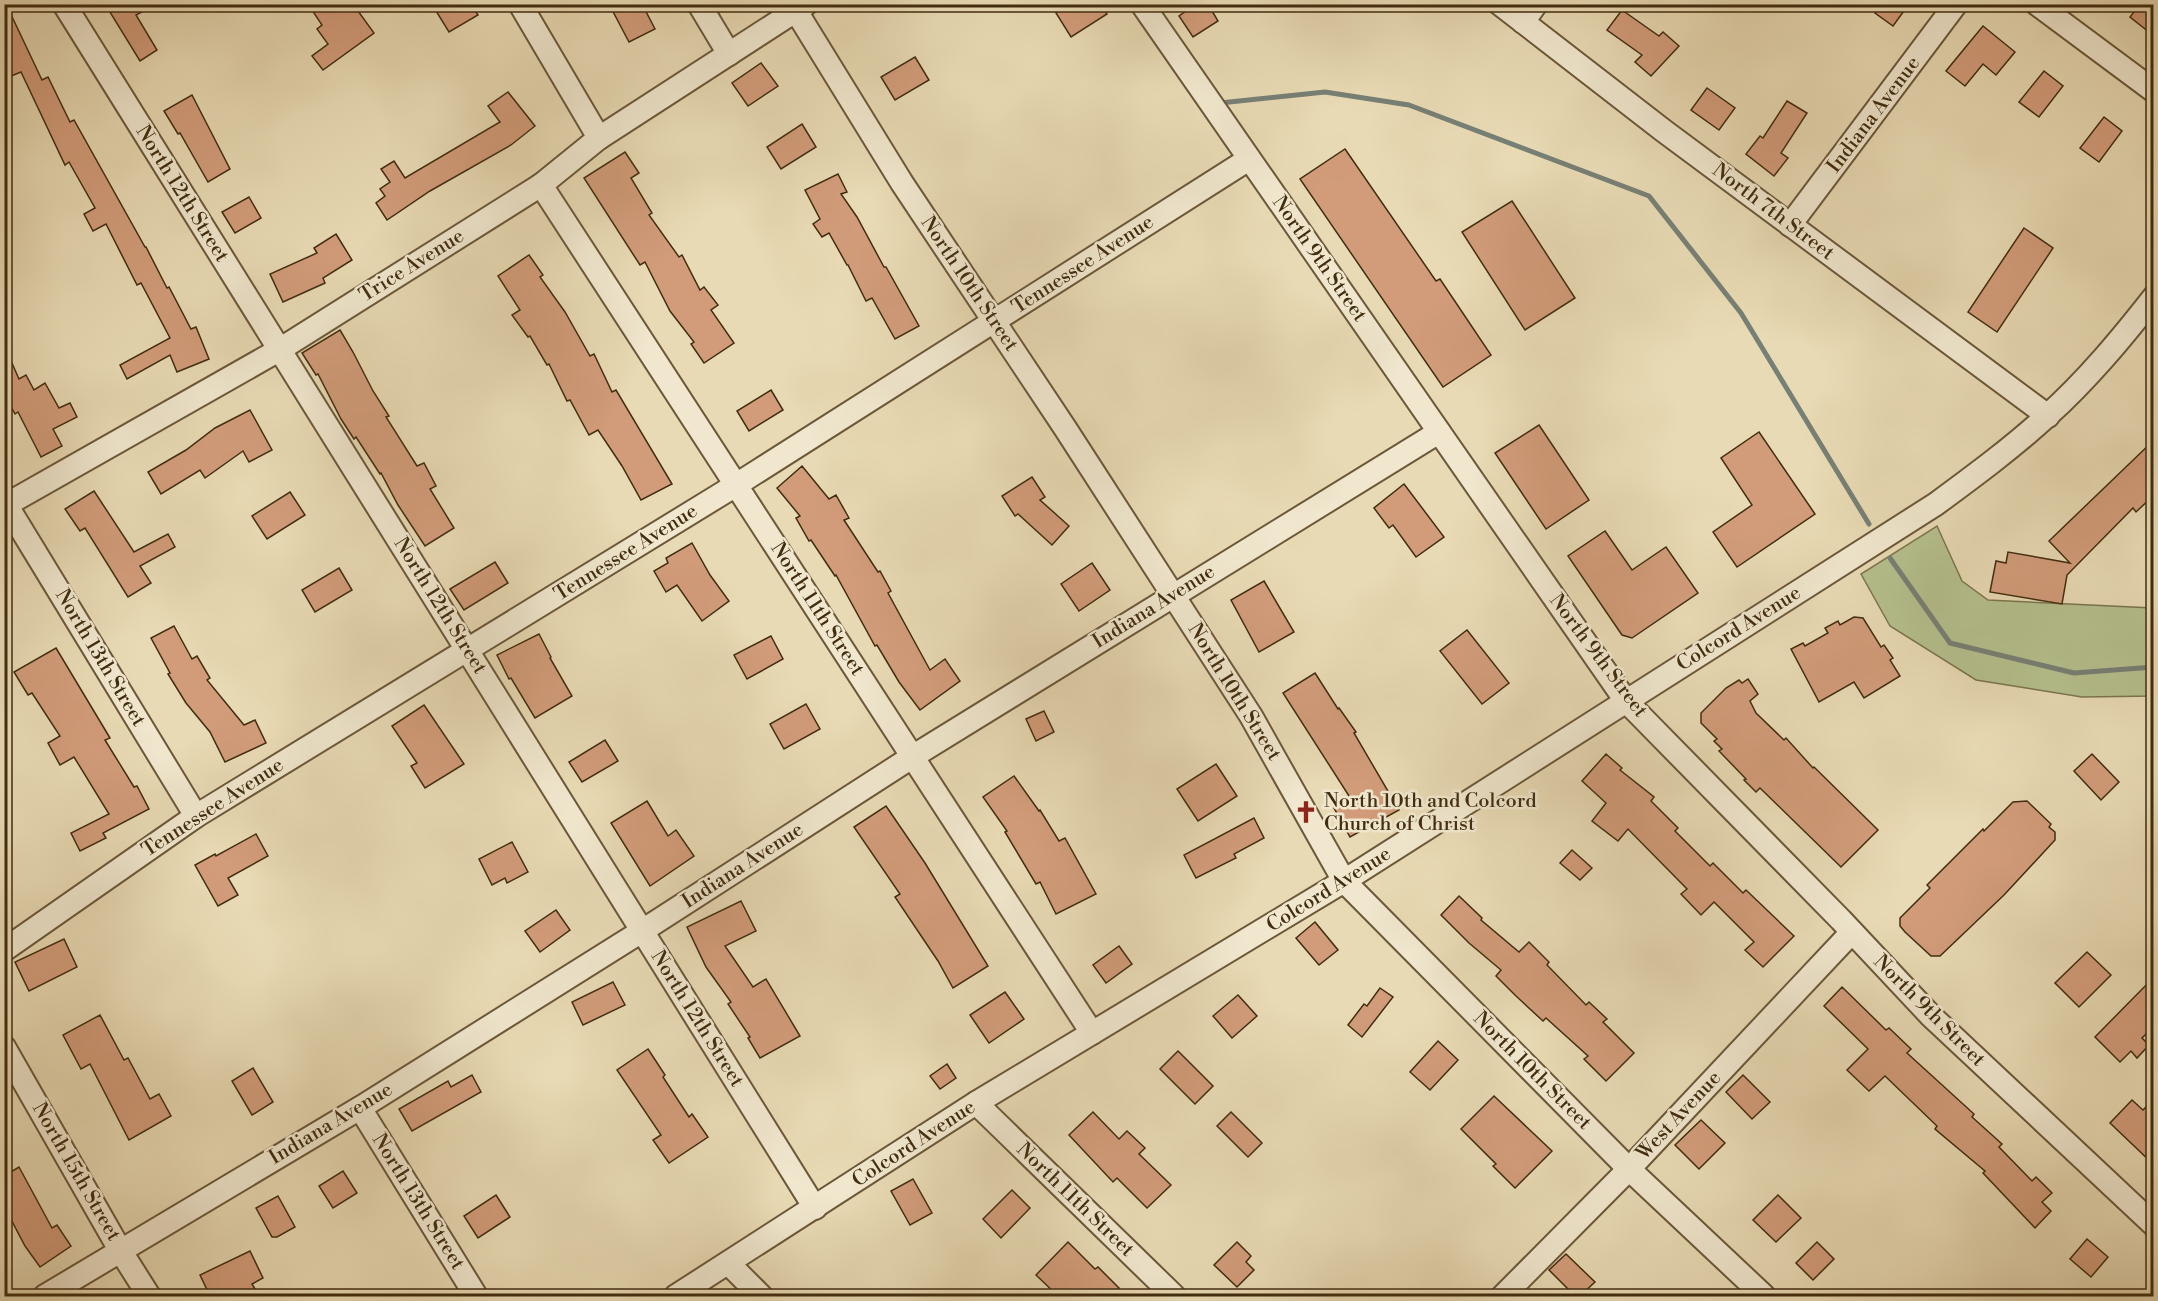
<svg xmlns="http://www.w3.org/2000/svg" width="2158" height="1301" viewBox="0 0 2158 1301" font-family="'Libre Bodoni',serif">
  <rect width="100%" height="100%" fill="#e8dab4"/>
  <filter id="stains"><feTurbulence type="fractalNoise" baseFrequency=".00333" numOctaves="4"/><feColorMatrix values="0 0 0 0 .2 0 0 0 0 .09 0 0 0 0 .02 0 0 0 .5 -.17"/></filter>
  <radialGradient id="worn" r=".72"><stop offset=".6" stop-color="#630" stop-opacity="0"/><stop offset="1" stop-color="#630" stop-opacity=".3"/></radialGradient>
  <path fill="#b5c08e" stroke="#7b764f" stroke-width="1.5" d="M1937,526L1962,581L1988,600L2153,608V696L2082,697L1976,680L1890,626L1861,574Z"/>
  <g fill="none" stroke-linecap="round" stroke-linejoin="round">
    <g stroke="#778075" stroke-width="5">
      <path d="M1220,103L1325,92L1409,105L1649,196L1741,313L1869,524"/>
      <path d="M1890,558L1950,643L2074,673L2154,667"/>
    </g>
  </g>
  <g fill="#d29c7a" stroke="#412d10" stroke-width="1.5">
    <path d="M4,4H6L42,80L48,77L70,122L74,120L145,247H146L167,288L169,287L191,329L196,327L209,359L177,372L170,355L127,379L120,365L170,338L141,283L137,285L106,224L93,231L84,214L95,208L69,162L65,165L21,72L11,76L4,62Z"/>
    <path d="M105,4H156L136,15L157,50L140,61Z"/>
    <path d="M308,4H353L374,33L323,70L312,56L328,44L317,29L322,25Z"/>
    <path d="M446,4H471L478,15L449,32L436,11Z"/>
    <path d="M609,4H642L655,29L629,42Z"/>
    <path d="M1069,4H1100L1107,14L1071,37L1056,13Z"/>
    <path d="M1196,4H1208L1218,21L1193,37L1179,16Z"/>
    <path d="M1881,4H1909L1893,26L1875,13Z"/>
    <path d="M2140,4H2154V36L2130,17Z"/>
    <path d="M1622,10L1659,36L1663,32L1679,46L1651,76L1635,62L1642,55L1607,30Z"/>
    <path d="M1983,26L2015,52L1996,75L1983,64L1965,86L1946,71Z"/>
    <path d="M915,57L929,80L895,100L881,77Z"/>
    <path d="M761,63L778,86L748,106L732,83Z"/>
    <path d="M2044,71L2063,86L2039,117L2019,102Z"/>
    <path d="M1707,88L1735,108L1719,130L1691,110Z"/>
    <path d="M508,92L535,126L511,145L430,191L387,220L376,203L385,196L380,189L390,182L381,169L394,161L405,178L500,122L488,106Z"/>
    <path d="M192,95L230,169L208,182L180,133L178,134L164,111Z"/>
    <path d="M1787,101L1807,113L1781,153L1788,158L1774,176L1746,154L1760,136L1763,138Z"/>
    <path d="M2104,117L2122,131L2099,162L2080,148Z"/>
    <path d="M802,124L816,147L781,169L767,147Z"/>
    <path d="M1345,149L1436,281L1440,279L1491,355L1443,387L1300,179Z"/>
    <path d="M625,152L639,173L631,178L652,213L649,215L679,257L682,255L700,290L704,287L718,305L711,310L734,343L704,363L691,344L694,342L670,311L645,262L640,265L584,178Z"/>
    <path d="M838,174L847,192L841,194L857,217L884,267H886L919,326L895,339L872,298L866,301L848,265H847L829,233L822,237L813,224L820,219L805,190Z"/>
    <path d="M249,197L261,218L235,233L222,212Z"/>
    <path d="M1512,201L1575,298L1525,330L1462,232Z"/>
    <path d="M2024,228L2053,248L1997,332L1968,312Z"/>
    <path d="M336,234L352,260L323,278L325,283L283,302L270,274L317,253L314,248Z"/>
    <path d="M529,255L543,275L540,277L565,312L590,356L594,354L612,392L616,390L672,484L641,500L622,466L598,430L589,435L570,400L567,401L549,364L547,365L530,336L528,337L512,315L520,310L498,276Z"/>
    <path d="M340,330L353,352L373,391L389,416L386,417L417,466L424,463L436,486L430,489L454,528L425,546L398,505L381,473L380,474L356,437L354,439L341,419L318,374L316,375L302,353Z"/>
    <path d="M4,345L19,379L26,375L34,390L45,383L59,408L70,403L77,417L53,429L62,446L41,457L18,412L15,414L4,394Z"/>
    <path d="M771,390L783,410L749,431L737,411Z"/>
    <path d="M250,410L272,450L249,462L243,451L205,478L200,470L161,494L148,472L186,450L215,428Z"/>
    <path d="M1539,425L1589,500L1546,529L1495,453Z"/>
    <path d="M1759,432L1815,514L1737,567L1713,532L1752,505L1721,458Z"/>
    <path d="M2154,440V495L2136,512L2133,508L2067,575L2062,604L1990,592L1996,561L2006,563L2008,552L2070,563L2049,541Z"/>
    <path d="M802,466L829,499L836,495L849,518L844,520L878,572L880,571L891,591L888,593L930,670L945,659L960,681L920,710L899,682L877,645L875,646L836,575L835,576L811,540L809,541L796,518L800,516L777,488Z"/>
    <path d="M1032,477L1045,497L1040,500L1069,526L1052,545L1018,514L1015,516L1002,496Z"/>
    <path d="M1404,484L1444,537L1416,557L1393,525L1389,528L1374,508Z"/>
    <path d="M94,491L134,552L168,534L175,547L140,566L151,583L128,597L85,528L80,531L65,509Z"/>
    <path d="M290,492L305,515L267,539L252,516Z"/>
    <path d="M1605,531L1632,570L1666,547L1698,593L1632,638L1622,635L1568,556Z"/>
    <path d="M692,543L710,575L729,601L702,621L677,585L666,592L654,571L668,563L666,558Z"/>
    <path d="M495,562L508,583L464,610L450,589Z"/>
    <path d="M1092,563L1110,590L1079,611L1061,584Z"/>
    <path d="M339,568L352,590L315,612L302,590Z"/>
    <path d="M1264,581L1294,632L1259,652L1231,600Z"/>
    <path d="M1854,617L1863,618L1881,647L1884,645L1893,658L1890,660L1900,676L1864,698L1854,682L1819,702L1791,649L1803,643L1805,646L1828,633L1825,628L1838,621L1840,625Z"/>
    <path d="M174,626L192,659L197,656L210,678L207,680L244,725L255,720L266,743L225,762L210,732L186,703L168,674L170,673L151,638Z"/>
    <path d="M1467,630L1509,683L1482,704L1440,651Z"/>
    <path d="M539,634L551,657L550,658L572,696L535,718L511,678L509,679L497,655Z"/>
    <path d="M771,636L783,659L747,679L734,655Z"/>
    <path d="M56,648L110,738L105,740L134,787L137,786L149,809L103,833L106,838L80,851L71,833L109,814L74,757L60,765L48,743L60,736L32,693L28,695L14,672Z"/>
    <path d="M1315,673L1338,709L1339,708L1356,732L1354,733L1399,810L1350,837L1334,808L1351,799L1283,693Z"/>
    <path d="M1748,679L1758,694L1750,701L1756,713L1784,740L1786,738L1813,768L1814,767L1878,830L1841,867L1760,788L1756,792L1744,780L1746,779L1719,751L1722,749L1714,741L1717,739L1701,723V713L1726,688L1739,680L1742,683Z"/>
    <path d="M806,704L820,729L784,749L770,724Z"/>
    <path d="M424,705L464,764L425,788L411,766L417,763L392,726Z"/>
    <path d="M1044,711L1054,732L1036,741L1026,719Z"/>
    <path d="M605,740L618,761L582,782L569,762Z"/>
    <path d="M1606,754L1622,768L1620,770L1654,797L1651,801L1678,828L1675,831L1710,866L1713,863L1743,893L1746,890L1794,936L1763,967L1745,950L1754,942L1714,902L1701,915L1681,894L1687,889L1628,829L1618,841L1592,821L1606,803L1582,781Z"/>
    <path d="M2092,754L2119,782L2101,800L2074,771Z"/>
    <path d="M1216,764L1237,796L1198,821L1177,789Z"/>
    <path d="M1014,776L1039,811L1040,810L1059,841L1065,838L1096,894L1056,914L1040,882L1036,884L1005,832L1007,831L983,797Z"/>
    <path d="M647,801L668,836L676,830L694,856L650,886L611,823Z"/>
    <path d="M2027,801L2051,824L2049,827L2055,832V840L2004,895L1940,956H1931L1905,932L1900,926V918L1930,888L1927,885L1983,829L1984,831L2013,802Z"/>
    <path d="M886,806L925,863L988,966L953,988L938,961L895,897L900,894L854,827Z"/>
    <path d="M1254,818L1264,838L1234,854L1236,858L1196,878L1184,855Z"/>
    <path d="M256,834L268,856L228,878L238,895L218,906L195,865L215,854L216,856Z"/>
    <path d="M512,842L528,872L507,883L505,878L492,885L479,859Z"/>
    <path d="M1572,850L1592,868L1580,880L1560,863Z"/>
    <path d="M1459,896L1482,918L1481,920L1519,952L1529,942L1549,962L1547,965L1586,1005L1589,1002L1607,1019L1603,1022L1634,1053L1606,1081L1584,1059L1588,1056L1546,1018L1543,1021L1516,996L1496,976L1501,970L1469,943L1441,915Z"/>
    <path d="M741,901L756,931L725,946L753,987L766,979L800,1036L760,1058L748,1038L750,1037L728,1004L731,1002L706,967L687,927Z"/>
    <path d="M556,910L570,930L540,952L525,931Z"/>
    <path d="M1315,922L1338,950L1319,965L1296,938Z"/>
    <path d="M64,939L77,967L29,991L15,962Z"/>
    <path d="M1119,946L1132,964L1106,983L1093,965Z"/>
    <path d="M2087,952L2111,975L2079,1007L2055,983Z"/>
    <path d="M2154,977V1026L2142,1038L2149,1045L2137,1058L2131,1051L2120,1062L2095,1037Z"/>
    <path d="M613,982L625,1005L583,1025L572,1002Z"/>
    <path d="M1842,987L1886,1030L1889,1028L1911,1049L1907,1053L1974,1114L1972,1117L2002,1144L1999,1147L2032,1181L2036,1177L2052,1193L2042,1202L2051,1211L2035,1228L1983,1173L1985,1171L1935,1129L1937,1126L1885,1076L1869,1091L1847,1070L1868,1049L1824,1006Z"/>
    <path d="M1380,988L1393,997L1362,1037L1348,1025L1364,1004L1367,1006Z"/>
    <path d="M1005,992L1024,1019L989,1043L970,1015Z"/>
    <path d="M1238,995L1257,1016L1232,1038L1213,1016Z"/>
    <path d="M100,1015L124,1060L128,1058L150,1099L159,1094L171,1116L129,1140L90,1064L81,1069L63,1035Z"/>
    <path d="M1438,1041L1458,1060L1430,1090L1410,1072Z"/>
    <path d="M648,1049L665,1075L663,1077L689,1117L692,1114L708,1137L669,1163L653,1140L661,1135L617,1070Z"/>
    <path d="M1178,1051L1213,1086L1195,1104L1160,1069Z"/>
    <path d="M947,1064L956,1078L940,1089L930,1076Z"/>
    <path d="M253,1068L273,1102L252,1115L232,1081Z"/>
    <path d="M472,1075L481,1092L412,1131L399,1109L448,1081L451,1087Z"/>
    <path d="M1743,1075L1770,1102L1752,1119L1726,1092Z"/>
    <path d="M1494,1096L1552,1151L1515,1188L1493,1166L1496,1164L1461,1129Z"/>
    <path d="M2154,1099V1165L2110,1123L2132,1100L2143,1110Z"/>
    <path d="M1093,1112L1119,1139L1127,1131L1145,1148L1139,1154L1171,1185L1147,1208L1117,1178L1113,1182L1069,1135Z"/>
    <path d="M1231,1112L1262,1143L1248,1157L1217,1126Z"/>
    <path d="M1701,1120L1725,1143L1699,1169L1675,1145Z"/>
    <path d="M19,1167L52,1228L57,1225L71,1246L40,1267L25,1246L4,1206V1176Z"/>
    <path d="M343,1171L357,1193L333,1208L319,1186Z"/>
    <path d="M913,1179L932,1213L910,1225L891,1191Z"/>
    <path d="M1012,1190L1030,1208L1001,1238L983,1219Z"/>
    <path d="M496,1195L510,1217L478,1238L464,1216Z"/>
    <path d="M1778,1195L1801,1218L1776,1242L1753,1220Z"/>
    <path d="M278,1196L295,1227L277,1237H272L256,1208Z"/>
    <path d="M2087,1239L2108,1257L2091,1277L2070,1259Z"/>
    <path d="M1068,1242L1095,1269L1098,1267L1119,1288L1111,1296H1058L1036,1275Z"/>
    <path d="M1237,1242L1251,1256L1246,1262L1254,1270L1237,1287L1214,1265Z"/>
    <path d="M1817,1242L1834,1259L1813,1280L1796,1263Z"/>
    <path d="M250,1251L263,1278L252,1284L255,1289L240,1296H210L200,1275Z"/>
    <path d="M1566,1254L1595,1282L1580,1296H1575L1549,1270Z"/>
  </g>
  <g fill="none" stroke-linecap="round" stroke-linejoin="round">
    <g stroke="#6b5839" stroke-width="26">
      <g id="minor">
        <path d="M64,4L815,1208"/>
        <path d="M520,4L599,138"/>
        <path d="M699,4L729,54"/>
        <path d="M1142,4L1626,701L1841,920L1931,1016L2154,1225"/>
        <path d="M1500,4L1664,131L2048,416"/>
        <path d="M2037,4L2154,91"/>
        <path d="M796,11L902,183L1065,428L1251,716L1344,881L1629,1169L1764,1296"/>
        <path d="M1523,22L1536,4"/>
        <path d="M541,185L1092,1033"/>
        <path d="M1790,225L1956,4"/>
        <path d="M4,501L196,816"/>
        <path d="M4,506L279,350L541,185L599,138L806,4"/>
        <path d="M4,950L196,816L736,485L1249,159"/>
        <path d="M4,1047L120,1250L149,1296"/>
        <path d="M976,1103L1174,1296"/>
        <path d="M360,1108L476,1296"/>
        <path d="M729,1264L761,1296"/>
        <path d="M45,1296L360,1108L642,931L912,757L1439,432"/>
        <path d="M676,1296L976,1103L1344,881L1936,504C1974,476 2012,448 2047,416C2087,380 2121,339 2154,297"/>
        <path d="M1503,1296L1629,1169L1852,932"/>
      </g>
    </g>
    <use href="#minor" stroke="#f0e7ce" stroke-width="22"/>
  </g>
  <defs>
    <g id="church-bare" transform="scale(1.8)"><path d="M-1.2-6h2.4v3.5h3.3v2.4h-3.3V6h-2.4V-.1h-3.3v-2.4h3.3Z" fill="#8f2418" stroke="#f0e7ce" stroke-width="2.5" paint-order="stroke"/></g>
  </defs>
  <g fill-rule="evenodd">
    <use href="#church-bare" x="1306" y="812"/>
  </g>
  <g text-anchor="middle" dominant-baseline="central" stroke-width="5" stroke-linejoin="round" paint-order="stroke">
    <g font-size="20" fill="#412d10" stroke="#f0e7ce">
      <text transform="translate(1874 115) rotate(-53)">Indiana Avenue</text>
      <text transform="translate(182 194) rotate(58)">North 12th Street</text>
      <text transform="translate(1773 212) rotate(37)">North 7th Street</text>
      <text transform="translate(1319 259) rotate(55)">North 9th Street</text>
      <text transform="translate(1083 265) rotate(-33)">Tennessee Avenue</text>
      <text transform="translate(412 266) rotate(-32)">Trice Avenue</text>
      <text transform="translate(969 284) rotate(56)">North 10th Street</text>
      <text transform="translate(626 553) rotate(-32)">Tennessee Avenue</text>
      <text transform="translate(440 606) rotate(58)">North 12th Street</text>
      <text transform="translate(1154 607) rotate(-32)">Indiana Avenue</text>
      <text transform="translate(817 609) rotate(57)">North 11th Street</text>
      <text transform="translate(1739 629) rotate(-32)">Colcord Avenue</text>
      <text transform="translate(1598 656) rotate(53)">North 9th Street</text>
      <text transform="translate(100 658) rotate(59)">North 13th Street</text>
      <text transform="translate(1234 692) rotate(58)">North 10th Street</text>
      <text transform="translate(213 808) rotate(-33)">Tennessee Avenue</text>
      <text transform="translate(743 866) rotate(-33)">Indiana Avenue</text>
      <text transform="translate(1329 890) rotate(-32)">Colcord Avenue</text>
      <text transform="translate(1929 1011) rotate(45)">North 9th Street</text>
      <text transform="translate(697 1019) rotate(58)">North 12th Street</text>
      <text transform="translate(1532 1071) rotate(45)">North 10th Street</text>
      <text transform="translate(1679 1116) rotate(-47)">West Avenue</text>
      <text transform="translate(331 1124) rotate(-31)">Indiana Avenue</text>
      <text transform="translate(914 1144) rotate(-33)">Colcord Avenue</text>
      <text transform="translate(76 1172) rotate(60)">North 15th Street</text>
      <text transform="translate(1075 1200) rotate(44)">North 11th Street</text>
      <text transform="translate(418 1202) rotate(58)">North 13th Street</text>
    </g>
    <g font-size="20" fill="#412d10" stroke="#f0e7ce" text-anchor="start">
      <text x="1324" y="801">North 10th and Colcord<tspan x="1324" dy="23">Church of Christ</tspan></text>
    </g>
  </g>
  <rect width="2158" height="1301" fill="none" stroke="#e8dab4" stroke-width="24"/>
  <rect x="6" y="6" width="2146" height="1289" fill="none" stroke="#412d10" stroke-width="3"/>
  <rect x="12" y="12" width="2134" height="1277" fill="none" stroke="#412d10" stroke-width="1.5"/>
  <rect width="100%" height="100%" filter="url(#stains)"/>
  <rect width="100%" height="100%" fill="url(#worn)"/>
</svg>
